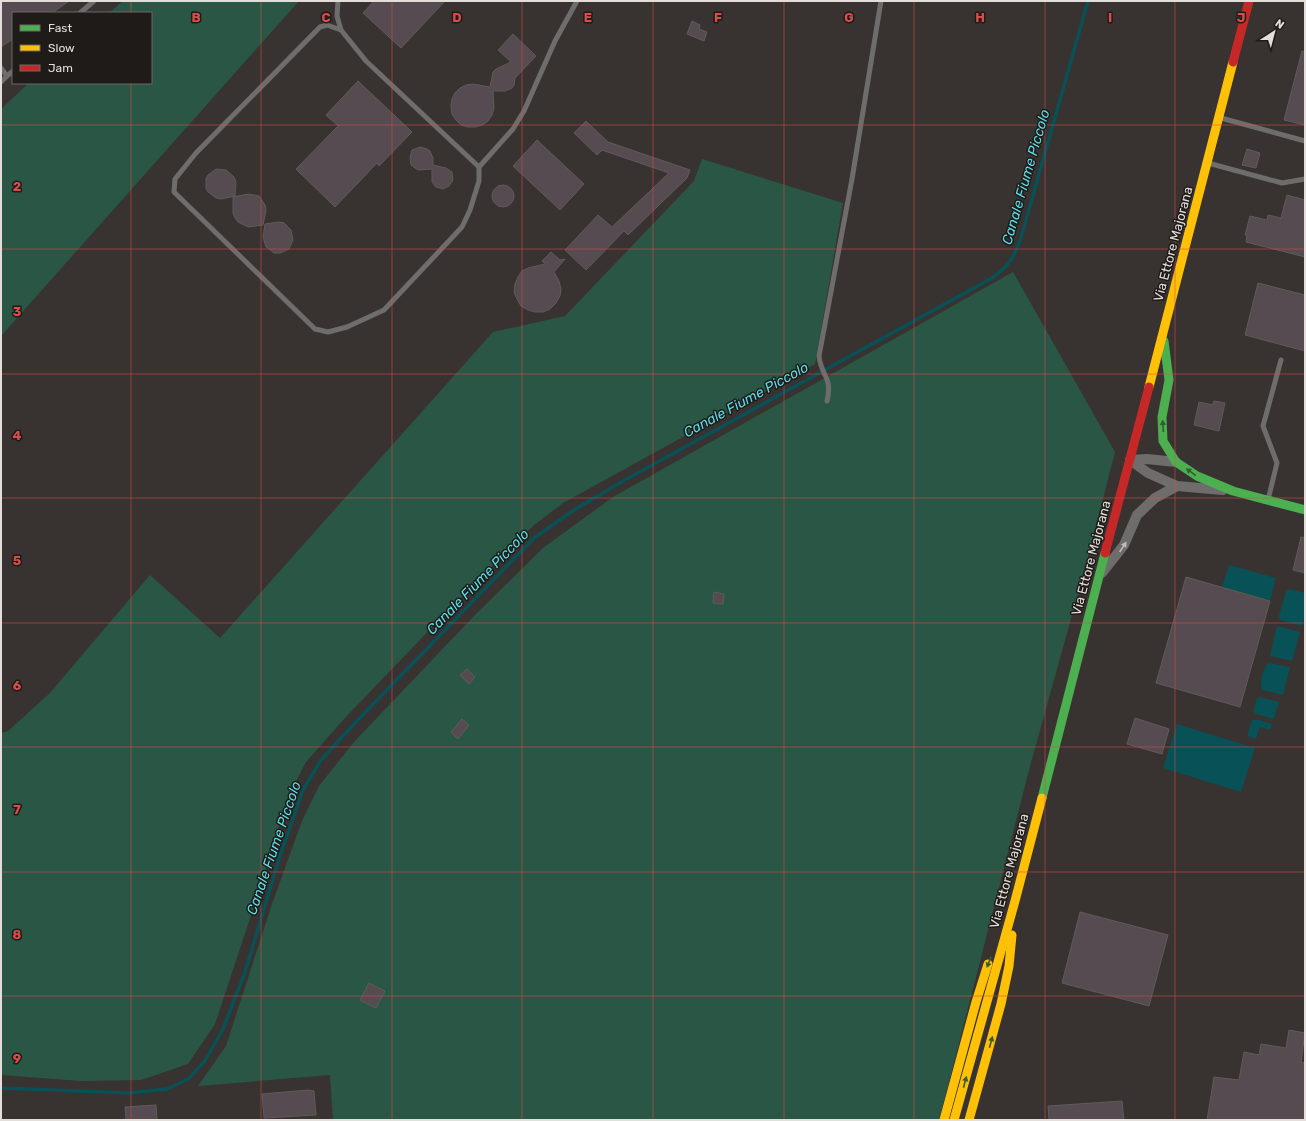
<svg xmlns="http://www.w3.org/2000/svg" width="1306" height="1121" viewBox="0 0 1306 1121" font-family="Rubik,sans-serif">
  <rect width="100%" height="100%" fill="#383330"/>
  <g fill="#2a5745">
    <path d="M123,1H299L1,336V109L29,83H151V13H109Z"/>
    <path d="M702,159L843,203L815,364L563,503L533,526L463,595L343,720L306,762L288,796L262,882L215,1024L188,1064L141,1080L81,1081L1,1075V733L8,731L50,693L150,575L220,638L493,332L565,316L694,181Z"/>
    <path d="M1013,272L1115,452L1087,561L1029,770L956,1055L939,1120H333L330,1075L198,1086L226,1046L272,904L302,821L319,786L354,742L473,617L543,548L613,497Z"/>
  </g>
  <g fill="#085156">
    <path d="M1229,565L1276,578L1270,601L1222,587Z"/>
    <path d="M1290,589L1305,593V615L1302,626L1280,620L1279,616L1286,591Z"/>
    <path d="M1278,626L1300,632L1292,661L1270,656L1276,629Z"/>
    <path d="M1268,663L1290,667L1283,695L1262,690C1259,683 1263,670 1268,663Z"/>
    <path d="M1260,697L1279,702L1274,719L1256,714L1253,711L1257,698Z"/>
    <path d="M1252,720H1259L1272,724L1270,730L1260,727L1256,739L1247,736Z"/>
    <path d="M1177,724L1255,748L1241,792L1163,768Z"/>
  </g>
  <g fill="none" stroke-linecap="round" stroke-linejoin="round">
    <path stroke="#085156" stroke-width="3.5" d="M1,1088L128,1093L167,1089L188,1079L205,1061L223,1029L245,972L280,856L303,790L321,760L354,724L534,538L574,510L623,481L992,278C1011,264 1015,256 1022,234L1088,1"/>
  </g>
  <g fill="#554b50" stroke="#5f5b5b">
    <path d="M1,1H69L52,13H13V39L1,47Z"/>
    <path d="M374,1H445L401,48L363,13Z"/>
    <path d="M692,21L700,25L699,29L707,32L704,41L687,34Z"/>
    <path d="M513,34L536,56L515,78L514,85L512,88L505,91H493L494,108L492,115L488,121L482,125L475,127H468L461,125L456,120L452,114L451,106L452,99L455,93L460,88L466,85L473,84L490,87L493,72L496,69L511,62L498,50Z"/>
    <path d="M1302,51L1305,52V125L1284,120Z"/>
    <path d="M358,81L412,132L379,166L377,163L335,207L296,169L338,126L326,115Z"/>
    <path d="M586,121L608,142L690,170L687,178L628,235L624,231L586,270L565,250L598,215L612,227L669,173L602,150L597,155L574,133Z"/>
    <path d="M537,140L584,184L560,210L513,166Z"/>
    <path d="M420,147L427,149L430,151L433,158V165L446,168L452,172L453,180L449,186L443,189L436,187L432,182V169L418,170L411,165L410,158L412,150Z"/>
    <path d="M1247,149L1260,153L1256,168L1242,165Z"/>
    <path d="M216,169L226,170L234,177L236,182L235,196L221,199L216,198L208,192L206,188V179L208,175Z"/>
    <circle cx="503" cy="196" r="11"/>
    <path d="M248,194L259,196L265,205L266,210L263,225L248,227L238,222L235,218L233,213V197Z"/>
    <path d="M1287,195L1305,200V257L1246,242L1247,235H1245L1250,216L1267,220L1268,215L1281,218Z"/>
    <path d="M279,222L284,223L291,230L293,240L289,249L280,253H274L266,247L263,237L265,224Z"/>
    <path d="M551,252L560,260L565,259L554,272L559,281L561,289L560,296L556,303L550,309L543,312H535L528,310L521,306L517,299L514,292L515,284L518,277L522,271L528,268L545,264L542,261Z"/>
    <path d="M1258,283L1305,295V351L1245,335Z"/>
    <path d="M1214,401L1225,403L1219,431L1194,425L1199,402L1213,405Z"/>
    <path d="M1301,537L1305,538V573L1293,570Z"/>
    <path d="M1186,577L1270,601L1240,707L1156,683Z"/>
    <path d="M714,592L724,594L723,604L713,603Z"/>
    <path d="M467,669L475,677L469,684L460,675Z"/>
    <path d="M1135,718L1169,729L1162,754L1127,744Z"/>
    <path d="M462,719L469,725L458,739L451,732Z"/>
    <path d="M1080,912L1168,935L1149,1006L1062,983Z"/>
    <path d="M369,983L385,991L376,1008L360,1000Z"/>
    <path d="M1289,1030L1305,1033L1301,1062L1305,1063V1120H1207L1214,1077L1239,1080L1244,1052L1259,1055L1261,1044L1286,1048Z"/>
    <path d="M308,1090L314,1091L316,1115L264,1118L262,1094Z"/>
    <path d="M1122,1101L1124,1120H1049L1048,1106Z"/>
    <path d="M156,1105L157,1120H126L125,1107Z"/>
  </g>
  <g fill="none" stroke-linecap="round" stroke-linejoin="round">
    <g stroke="#6f6d6c" stroke-width="5">
      <path d="M338,1L337,16L341,30L366,61L479,167V181L470,210L462,227L384,310L347,327L328,332L315,329L174,192L175,179L196,153L320,27L327,25L341,30"/>
      <path d="M80,13L94,1"/>
      <path d="M1,68L7,76L13,71"/>
      <path d="M1,82L7,76"/>
      <path d="M1221,118L1305,141"/>
      <path d="M1208,163L1282,183L1305,179"/>
      <path d="M479,167L513,129L524,111L555,41L577,1"/>
      <path d="M827,401C833,377 821,376 819,356L852,179L881,1"/>
      <path d="M1268,500L1277,463L1263,426L1281,360"/>
    </g>
    <g stroke="#6f6d6c" stroke-width="10">
      <path d="M1130,460L1148,473L1177,486L1223,490"/>
      <path d="M1130,460L1147,459L1176,462"/>
      <path d="M1102,573L1124,545L1137,515L1155,498L1177,486"/>
    </g>
    <g stroke="#4caf50" stroke-width="9">
      <path d="M1164,341L1169,380L1162,417L1163,441L1176,462L1197,476L1233,491L1305,510"/>
      <path d="M1042,798L1105,553"/>
    </g>
    <g stroke="#ffc107" stroke-width="9">
      <path d="M1149,387L1233,62"/>
      <path d="M944,1120L976,1002L988,964"/>
      <path d="M954,1120L1015,901L1042,798"/>
      <path d="M969,1120L1001,1004L1009,966L1012,935"/>
    </g>
    <g stroke="#c62828" stroke-width="9">
      <path d="M1233,62L1249,1"/>
      <path d="M1105,553L1149,387"/>
    </g>
  </g>
  <defs><path id="oneway-solid" d="M-6-.8H1V-3.2L6.5 0L1 3.2V.8H-6Z"/></defs>
  <g fill="#335e31">
    <use href="#oneway-solid" transform="translate(1163 426) rotate(-94)"/>
    <use href="#oneway-solid" transform="translate(1191 472) rotate(-144)"/>
    <use href="#oneway-solid" transform="translate(989 962) rotate(111)"/>
    <use href="#oneway-solid" transform="translate(991 1042) rotate(-75)"/>
    <use href="#oneway-solid" transform="translate(965 1082) rotate(-75)"/>
  </g>
  <use fill="#c1bcba" href="#oneway-solid" transform="translate(1123 547) rotate(-56)"/>
  <path fill="none" stroke="#d94c4c" stroke-width="1" stroke-opacity="0.55" d="M131,1V13M261,1V1120M392,1V1120M522,1V1120M653,1V1120M784,1V1120M914,1V1120M1045,1V1120M1175,1V1120M131,83V1120M1,125H1305M1,249H1305M1,374H1305M1,498H1305M1,623H1305M1,747H1305M1,872H1305M1,996H1305"/>
  <g text-anchor="middle" dominant-baseline="central" stroke-width="3" stroke-linejoin="round" paint-order="stroke">
    <g font-size="13" fill="#e4dedb" stroke="#1f1b18">
      <text transform="translate(1173 244) rotate(-75)">Via Ettore Majorana</text>
      <text transform="translate(1091 558) rotate(-75)">Via Ettore Majorana</text>
      <text transform="translate(1009 871) rotate(-75)">Via Ettore Majorana</text>
    </g>
    <g font-size="14" font-style="italic" fill="#5adfea" stroke="#1f1b18">
      <text transform="translate(1026 177) rotate(-74)">Canale Fiume Piccolo</text>
      <text transform="translate(746 400) rotate(-29)">Canale Fiume Piccolo</text>
      <text transform="translate(478 582) rotate(-46)">Canale Fiume Piccolo</text>
      <text transform="translate(274 848) rotate(-71)">Canale Fiume Piccolo</text>
    </g>
  </g>
  <g font-size="13" text-anchor="middle" font-weight="bold" fill="#d94c4c" stroke="#1f1b18" stroke-width="3" stroke-linejoin="round" paint-order="stroke">
    <text x="196" y="22">B</text>
    <text x="326" y="22">C</text>
    <text x="457" y="22">D</text>
    <text x="588" y="22">E</text>
    <text x="718" y="22">F</text>
    <text x="849" y="22">G</text>
    <text x="980" y="22">H</text>
    <text x="1110" y="22">I</text>
    <text x="1241" y="22">J</text>
    <text x="17" y="191">2</text>
    <text x="17" y="316">3</text>
    <text x="17" y="440">4</text>
    <text x="17" y="565">5</text>
    <text x="17" y="690">6</text>
    <text x="17" y="814">7</text>
    <text x="17" y="939">8</text>
    <text x="17" y="1063">9</text>
  </g>
  <rect width="1306" height="1121" fill="none" stroke="#e4dedb" stroke-width="4"/>
  <rect x="12" y="12" width="140" height="72" fill="#1f1b18" stroke="#6e6966"/>
  <rect x="20" y="25" width="20" height="6" fill="#4caf50" stroke="#6e6966"/>
  <text x="48" y="32" font-size="12" fill="#e4dedb">Fast</text>
  <rect x="20" y="45" width="20" height="6" fill="#ffc107" stroke="#6e6966"/>
  <text x="48" y="52" font-size="12" fill="#e4dedb">Slow</text>
  <rect x="20" y="65" width="20" height="6" fill="#c62828" stroke="#6e6966"/>
  <text x="48" y="72" font-size="12" fill="#e4dedb">Jam</text>
  <g transform="translate(1274 32) rotate(36)" stroke="#1f1b18" stroke-width="3" paint-order="stroke">
  <path d="M0-3L7 15L0 10L-7 15Z" fill="#e4dedb"/>
  <text y="-6" font-size="11" font-weight="bold" text-anchor="middle" fill="#e4dedb">N</text>
  </g>
</svg>
